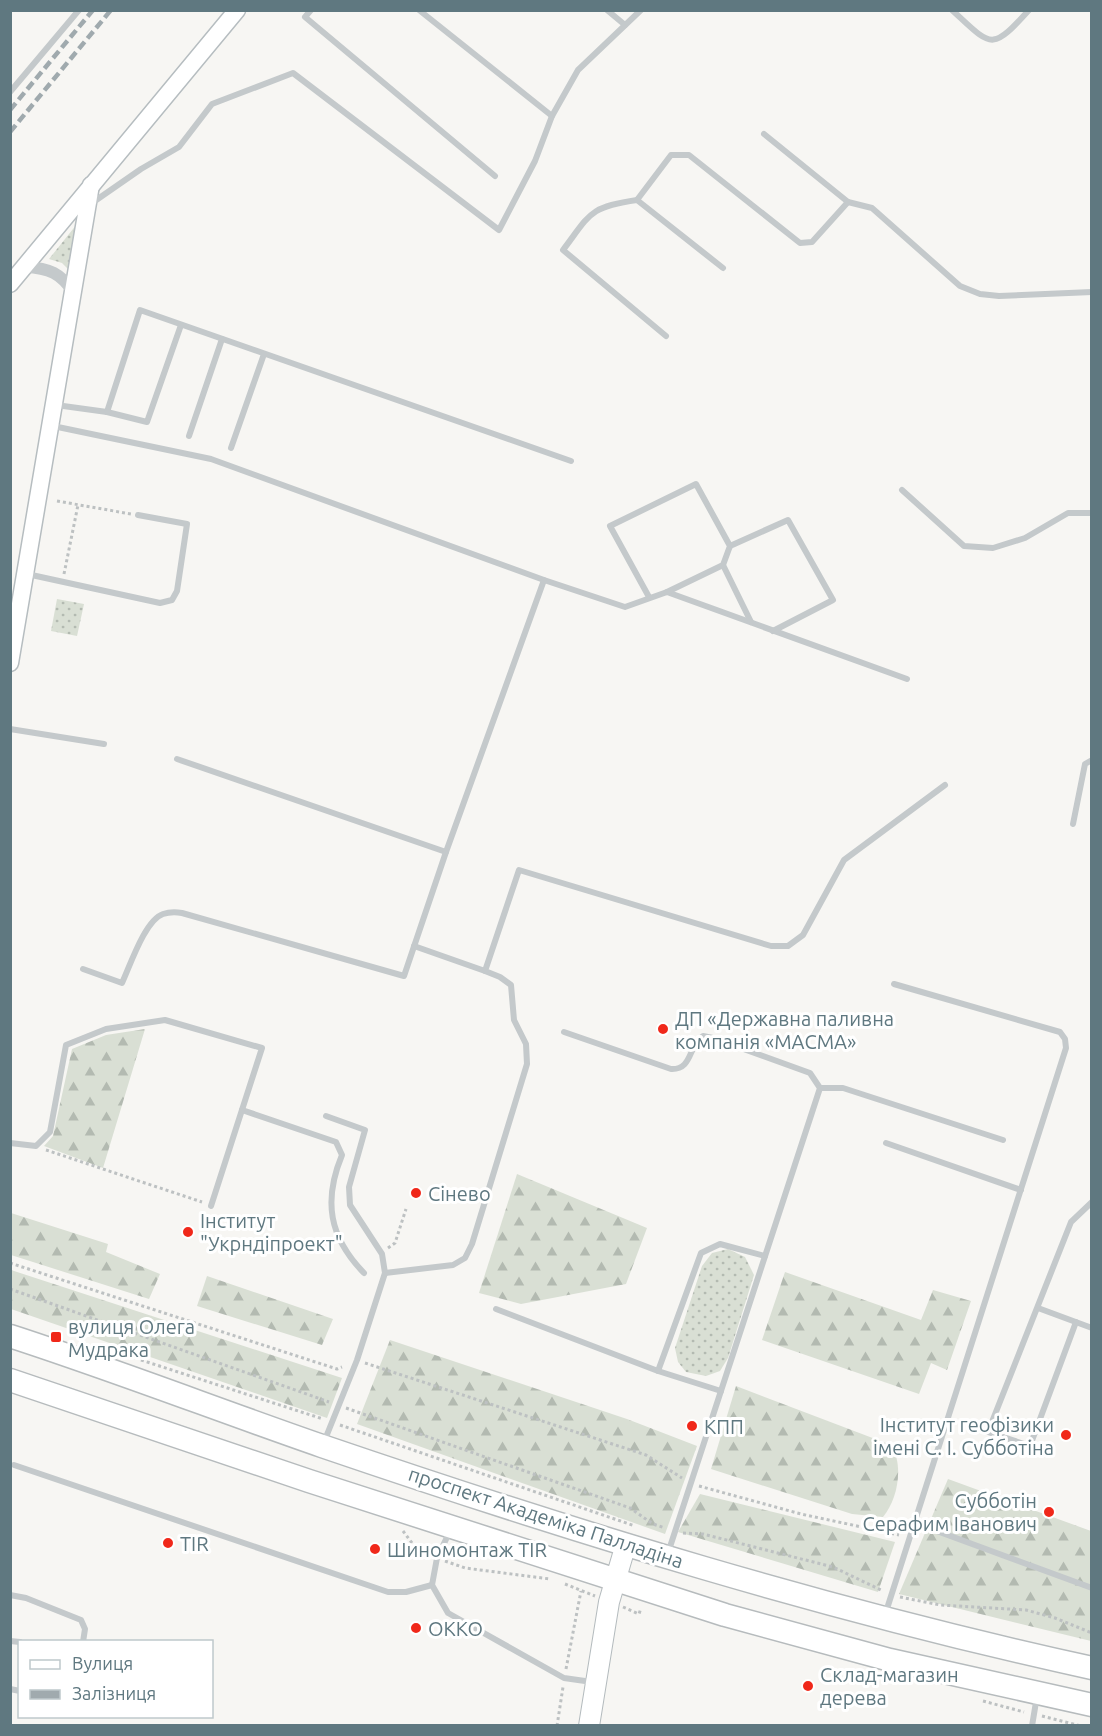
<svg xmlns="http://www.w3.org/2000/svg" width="1102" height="1736" viewBox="0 0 1102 1736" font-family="Ubuntu,sans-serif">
  <defs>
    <pattern id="grass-dots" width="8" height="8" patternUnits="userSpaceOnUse" patternTransform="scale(1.5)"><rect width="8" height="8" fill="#d9dfd4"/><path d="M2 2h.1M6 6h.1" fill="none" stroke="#b3bab1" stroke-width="1.8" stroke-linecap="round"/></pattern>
    <pattern id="forest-firs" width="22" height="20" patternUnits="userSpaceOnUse" patternTransform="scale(1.5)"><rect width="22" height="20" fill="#d9dfd4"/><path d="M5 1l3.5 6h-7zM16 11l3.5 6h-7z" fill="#b3bab1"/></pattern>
  </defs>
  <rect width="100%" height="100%" fill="#f7f6f3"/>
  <g fill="url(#grass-dots)">
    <path d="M81,219L72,273L62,263L49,259Z"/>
    <path d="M57,599L84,604L77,636L51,631Z"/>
    <path d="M728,1249L745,1257L754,1275L728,1358L720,1371L706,1376L686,1372L678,1362L675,1348L702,1266L712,1253Z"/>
  </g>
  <g fill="url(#forest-firs)">
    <path d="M145,1029L103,1168L44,1146L53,1136L72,1049L106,1035Z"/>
    <path d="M517,1174L647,1228L626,1284L521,1304L479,1293Z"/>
    <path d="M11,1213L108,1244L106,1252L160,1274L149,1299L11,1255Z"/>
    <path d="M11,1270L342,1378L327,1418L11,1309Z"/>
    <path d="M785,1272L921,1320L933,1290L971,1301L947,1370L931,1363L919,1394L762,1340Z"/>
    <path d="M207,1276L333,1319L322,1345L197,1306Z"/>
    <path d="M390,1340L627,1419L697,1446L665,1534L357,1424Z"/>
    <path d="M736,1386L891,1445C904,1465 898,1499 883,1517L852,1514L711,1469Z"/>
    <path d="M948,1479L1091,1531V1641L899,1594Z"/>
    <path d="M700,1494L895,1542L878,1592L678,1532Z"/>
  </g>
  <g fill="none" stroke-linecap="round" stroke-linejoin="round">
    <g stroke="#b6bdc0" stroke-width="19">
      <g id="secondary">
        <path d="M10,284L237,10"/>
        <path d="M10,663L91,185"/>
      </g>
    </g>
    <g stroke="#b4bbbe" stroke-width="22">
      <path id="primary" d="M589,1726L609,1602L626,1544"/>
    </g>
    <g stroke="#b6bbbd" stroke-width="25">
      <g id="highway">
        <path d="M10,1336C115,1370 218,1410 322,1446C574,1532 831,1611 1092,1668"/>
        <path d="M10,1380L309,1481L725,1615L890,1660L1092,1705"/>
      </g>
    </g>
    <g stroke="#bdc1c2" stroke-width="3" stroke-dasharray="3 3" stroke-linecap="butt">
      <path d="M57,501L131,514"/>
      <path d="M64,574L78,505"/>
      <path d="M46,1150L202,1202"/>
      <path d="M388,1248L395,1243L406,1209"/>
      <path d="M10,1263L337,1369L342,1367"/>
      <path d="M10,1289L329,1402"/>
      <path d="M141,1360L323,1419"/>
      <path d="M365,1363L646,1455L682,1478"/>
      <path d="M346,1408L630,1508L653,1524L665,1528"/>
      <path d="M340,1425L635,1526"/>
      <path d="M699,1486L801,1514L899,1535"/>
      <path d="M403,1531L418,1551L427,1555"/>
      <path d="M683,1533L703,1534L833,1567L883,1591"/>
      <path d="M445,1561L465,1568L550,1579"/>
      <path d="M565,1584L595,1596"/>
      <path d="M900,1597L940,1605L1026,1610L1055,1618L1092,1633"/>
      <path d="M623,1607L639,1614L641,1608"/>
      <path d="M566,1669L581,1591"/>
      <path d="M983,1701L1024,1712"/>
      <path d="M1042,1716L1081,1726"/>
      <path d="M557,1726L563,1687"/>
    </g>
    <g stroke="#c4c9cb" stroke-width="6">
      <path d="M311,10L305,17L495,176"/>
      <path d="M419,10L552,116"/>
      <path d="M607,10L625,25"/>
      <path d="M952,10C992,47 991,52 1029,10"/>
      <path d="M10,92L79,10"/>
      <path d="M764,134L848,202L872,208L960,286L980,294L999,296L1092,292"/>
      <path d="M637,200L723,268"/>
      <path d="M92,203L141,169L179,147L212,104L293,73L499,230L535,161L552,116L578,70L641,10"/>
      <path d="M666,336L563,250C591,213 589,207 637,200L671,155H689L800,243L812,242L848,202"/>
      <path d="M56,405L107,412L140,310L571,461"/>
      <path d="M107,412L147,422L181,325"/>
      <path d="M53,426L211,459L544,580L625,607L667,592L907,679"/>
      <path d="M189,436L222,339"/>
      <path d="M231,448L264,354"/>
      <path d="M902,490L964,546L993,548L1025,538L1068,513H1092"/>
      <path d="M730,546L788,520L833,600L773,631"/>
      <path d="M723,565L751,622"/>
      <path d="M27,574L160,603L172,600L177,591L187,524L138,515"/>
      <path d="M649,597L610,526L696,484L730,546L723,565L667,592"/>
      <path d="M10,729L104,744"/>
      <path d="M177,759L446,852"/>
      <path d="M1073,824L1085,764L1092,760"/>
      <path d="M414,946L485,971"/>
      <path d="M83,969L122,983C130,966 145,920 163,914C169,912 176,912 182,913L404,976L446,852L544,580"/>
      <path d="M564,1032L671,1069C693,1070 688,1045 703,1036L713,1038L810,1073L820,1088L668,1553"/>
      <path d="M820,1088H843L1003,1140"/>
      <path d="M242,1110L336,1142L342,1155C323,1201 329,1237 364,1273"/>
      <path d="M10,1143L36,1146L50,1132L66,1045L106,1029L165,1020L262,1048L211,1206"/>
      <path d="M886,1143L1021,1190"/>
      <path d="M385,1273L453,1265L465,1258L472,1244L527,1064L526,1044L514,1020L511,985L500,977L485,971L519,870L771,946H788L803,935L844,860L945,785"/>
      <path d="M1038,1308L1092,1328"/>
      <path d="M496,1309L658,1371L721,1391"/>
      <path d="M1076,1322L1030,1446L988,1432L1071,1222L1092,1202"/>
      <path d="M658,1371L701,1253L720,1244L765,1256"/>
      <path d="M324,1442L357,1360L385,1273L382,1254L350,1205L349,1187L365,1130L326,1116"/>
      <path d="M14,1465L388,1592H406L432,1585"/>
      <path d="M915,1523L1092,1588"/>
      <path d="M450,1531L437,1558L432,1585L448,1613L564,1678L592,1682"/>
      <path d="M10,1595L26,1598L81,1620L85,1629L83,1642"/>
      <path d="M885,1615L1066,1048L1065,1039L1060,1032L894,984"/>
      <path d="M10,1641L20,1642"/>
      <path d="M10,1689L20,1691"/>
      <path d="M1032,1726L1037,1696"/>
    </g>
    <path stroke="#c4c9cb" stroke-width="12" d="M25,267C49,268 61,273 74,293"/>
    <use href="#secondary" stroke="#fff" stroke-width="16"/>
    <use href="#primary" stroke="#fff" stroke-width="20"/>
    <use href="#highway" stroke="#fff" stroke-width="22"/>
    <g stroke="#a0aaae" stroke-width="4.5" stroke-dasharray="9 4.5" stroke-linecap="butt">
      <path d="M10,110L93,10"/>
      <path d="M10,132L111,10"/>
    </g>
  </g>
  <g fill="#f0281a" stroke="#fff" stroke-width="2">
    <circle cx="663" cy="1029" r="6"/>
    <circle cx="416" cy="1193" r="6"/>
    <circle cx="188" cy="1232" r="6"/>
    <rect x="50" y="1331" width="12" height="12" rx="3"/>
    <circle cx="692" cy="1426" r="6"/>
    <circle cx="1066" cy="1435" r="6"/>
    <circle cx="1049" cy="1512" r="6"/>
    <circle cx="168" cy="1543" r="6"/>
    <circle cx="375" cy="1549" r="6"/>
    <circle cx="416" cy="1628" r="6"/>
    <circle cx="808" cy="1686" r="6"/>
  </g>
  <g text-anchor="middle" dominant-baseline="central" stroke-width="6" stroke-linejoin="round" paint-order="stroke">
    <g font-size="20" fill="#5f7880" stroke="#fff" text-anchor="start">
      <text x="675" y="1018">ДП «Державна паливна<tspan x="675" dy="23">компанія «МАСМА»</tspan></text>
      <text x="428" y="1193">Сінево</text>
      <text x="200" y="1220">Інститут<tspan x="200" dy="23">"Укрндіпроект"</tspan></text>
      <text x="68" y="1326">вулиця Олега<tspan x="68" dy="23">Мудрака</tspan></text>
      <text x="1054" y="1424" text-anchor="end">Інститут геофізики<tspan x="1054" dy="23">імені С. І. Субботіна</tspan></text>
      <text x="704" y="1426">КПП</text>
      <text x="1037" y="1500" text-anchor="end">Субботін<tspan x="1037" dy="23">Серафим Іванович</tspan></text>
      <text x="180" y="1543">TIR</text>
      <text x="387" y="1549">Шиномонтаж TIR</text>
      <text x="428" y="1628">ОККО</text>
      <text x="820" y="1674">Склад-магазин<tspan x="820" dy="23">дерева</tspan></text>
    </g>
    <g font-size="20" fill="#5f7880" stroke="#fff">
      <text transform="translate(546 1517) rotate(18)">проспект Академіка Палладіна</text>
    </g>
  </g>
  <rect width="1102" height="1736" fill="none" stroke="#5f7880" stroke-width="24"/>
  <rect x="18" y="1640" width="195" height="78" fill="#ffffff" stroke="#bfc9cc" stroke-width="1.5"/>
  <rect x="30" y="1660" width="30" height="9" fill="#ffffff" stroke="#bfc9cc" stroke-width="1.5"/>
  <text x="72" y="1670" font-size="18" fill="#5f7880">Вулиця</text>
  <rect x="30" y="1690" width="30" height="9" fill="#a0aaae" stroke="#bfc9cc" stroke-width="1.5"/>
  <text x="72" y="1700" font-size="18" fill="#5f7880">Залізниця</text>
</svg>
